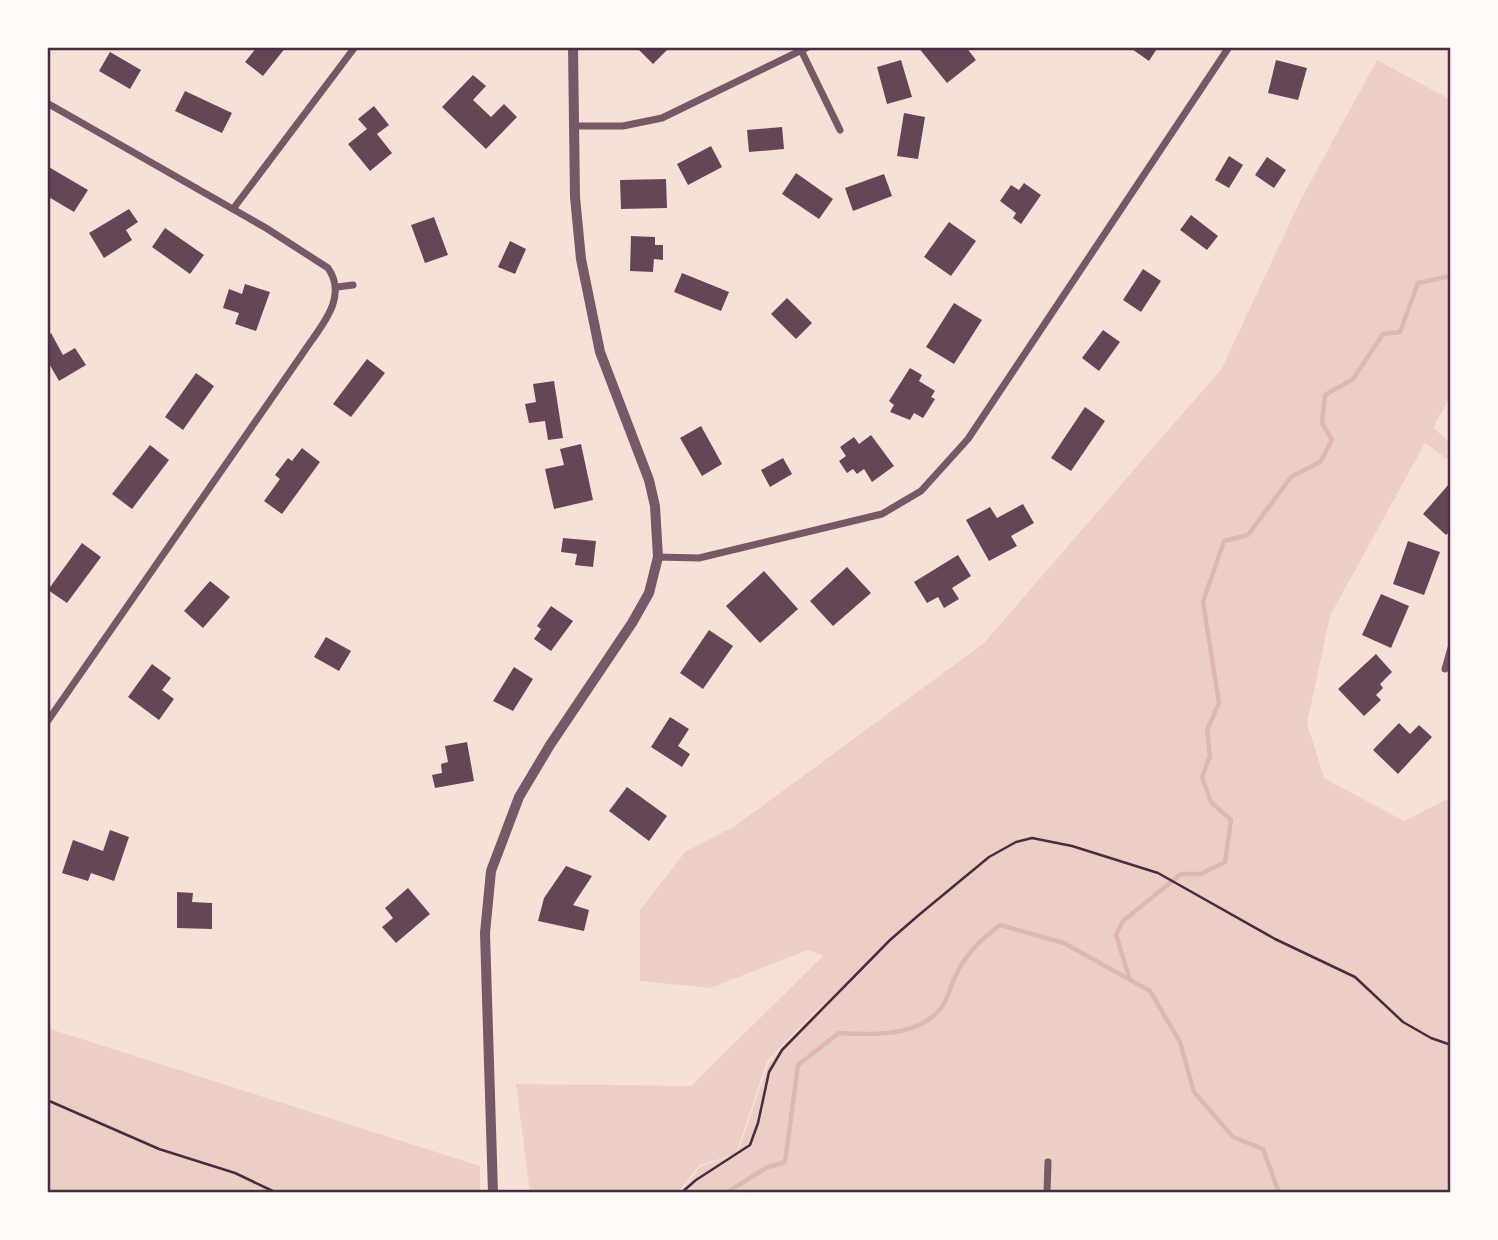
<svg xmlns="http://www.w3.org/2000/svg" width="1498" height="1240" viewBox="0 0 1498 1240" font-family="Manrope,sans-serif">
  <rect width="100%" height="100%" fill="#f7e1d7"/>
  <g fill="#ebcfc5">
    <path d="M1377,60L1451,100V395L1433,428L1451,443V462L1425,443L1330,616L1307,723L1324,778L1404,821L1451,797V1193H680L701,1166L737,1155L769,1062L836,990L767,1061L736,1154L700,1165L677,1193H530L516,1084L691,1086L823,956L808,950L710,988L640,981V910L685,852L735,826L984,643L1222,368L1301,199Z"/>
    <path d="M47,1028L480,1166V1193H47Z"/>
  </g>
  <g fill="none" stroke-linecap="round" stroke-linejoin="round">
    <g stroke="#dcb8b0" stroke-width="4.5">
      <path d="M1130,980L1116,935L1123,921L1181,874H1201L1225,862L1231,820L1211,802L1202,777L1210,756L1207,730L1219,703L1203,602L1224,541L1248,535L1291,477L1320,462L1332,440L1322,423L1325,395L1353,379L1383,334L1400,332L1418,283L1451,276"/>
      <path d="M726,1193L766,1168L785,1162L798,1065L839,1033C871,1035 919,1037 941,1008C949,998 951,983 957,973C967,952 982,939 1000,925L1064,943L1150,991L1180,1042L1194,1092L1233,1137L1263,1149L1279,1193"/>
    </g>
  </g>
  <g fill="#644757">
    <path d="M257,47H286L263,76L245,62Z"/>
    <path d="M636,47H670L653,64Z"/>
    <path d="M918,47H966L976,60L947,83Z"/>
    <path d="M1129,47H1158L1149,61Z"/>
    <path d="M110,52L141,70L130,89L99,71Z"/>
    <path d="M901,60L912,97L887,104L877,67Z"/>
    <path d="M1276,60L1307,68L1298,100L1268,93Z"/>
    <path d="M473,75L486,86L473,100L491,117L504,104L517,117L486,149L442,107Z"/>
    <path d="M185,91L232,113L222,133L175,111Z"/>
    <path d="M374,106L389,125L377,134L392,153L370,171L348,144L367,129L358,119Z"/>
    <path d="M904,113L925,117L918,159L897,156Z"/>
    <path d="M782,127L784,149L749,152L747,130Z"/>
    <path d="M711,146L722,167L688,185L677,164Z"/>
    <path d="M1229,156L1243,165L1229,188L1215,180Z"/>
    <path d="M1267,157L1286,170L1274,188L1255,175Z"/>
    <path d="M47,166L88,190L74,212L47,196Z"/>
    <path d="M796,173L833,199L819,219L782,194Z"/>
    <path d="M884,174L892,196L853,211L845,188Z"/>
    <path d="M666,179L667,208L621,209L620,180Z"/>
    <path d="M1024,183L1041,195L1021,224L1013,218L1016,213L1000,201L1011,185L1019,190Z"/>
    <path d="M129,209L138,222L126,230L132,240L104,258L89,233Z"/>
    <path d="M1191,215L1218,236L1207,250L1180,230Z"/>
    <path d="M434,217L448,255L425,263L411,225Z"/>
    <path d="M949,222L976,241L951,276L924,257Z"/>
    <path d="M165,228L204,255L190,274L152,247Z"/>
    <path d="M631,236L655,237V245H663V260L654,259L653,272L630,271Z"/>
    <path d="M510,241L526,249L515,274L498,267Z"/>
    <path d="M1143,269L1161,281L1141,312L1123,300Z"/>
    <path d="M682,273L729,292L721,311L674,292Z"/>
    <path d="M245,284L270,292L256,331L235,324L239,313L223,308L229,289L242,294Z"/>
    <path d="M787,298L812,323L796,339L771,314Z"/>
    <path d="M954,303L982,320L954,364L926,347Z"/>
    <path d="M1103,330L1120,342L1099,371L1082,358Z"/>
    <path d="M51,333L63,355L75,348L86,365L59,381L47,360V336Z"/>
    <path d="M367,359L385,373L351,417L333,404Z"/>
    <path d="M910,368L922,375L919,381L935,391L931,397L935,399L923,418L914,413L910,420L890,412L894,405L889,401Z"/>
    <path d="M196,373L214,386L183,430L165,417Z"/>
    <path d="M554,381L563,438L548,440L545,421L529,423L525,404L536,402L533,384Z"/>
    <path d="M1085,407L1105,421L1071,471L1051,458Z"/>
    <path d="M701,426L722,464L702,476L680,438Z"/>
    <path d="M871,435L894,466L872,482L864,469L857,474L853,469L847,473L839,461L846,456L840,447L854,437L859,444Z"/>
    <path d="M581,444L593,500L554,509L545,469L564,465L560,449Z"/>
    <path d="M150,445L169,460L132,509L112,494Z"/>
    <path d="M302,448L320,462L282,514L264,501L280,479L275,475L288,458L292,461Z"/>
    <path d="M783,458L792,474L770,487L761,470Z"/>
    <path d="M1449,484L1451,530L1446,535L1423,514Z"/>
    <path d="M1023,504L1034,523L1011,536L1017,546L989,561L966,520L990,507L997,518Z"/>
    <path d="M563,538L596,541L593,567L575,565L577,554L561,552Z"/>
    <path d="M1408,541L1440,552L1424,595L1393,584Z"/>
    <path d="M82,543L101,557L67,603L48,590Z"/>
    <path d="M958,555L971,576L952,588L959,599L944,608L938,597L927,603L914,582Z"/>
    <path d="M847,567L871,593L833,626L810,601Z"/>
    <path d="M764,571L798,609L760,643L726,606Z"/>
    <path d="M210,581L230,597L203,628L184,611Z"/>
    <path d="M1381,594L1409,606L1391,648L1362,635Z"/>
    <path d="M551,606L573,621L551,651L534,639L541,629L537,626Z"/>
    <path d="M709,630L733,646L703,689L680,673Z"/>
    <path d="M326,637L351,651L339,671L314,657Z"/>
    <path d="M1376,654L1392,672L1380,684L1383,688L1376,695L1381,700L1364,716L1338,689Z"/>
    <path d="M152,664L171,678L162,690L174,699L159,720L128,697Z"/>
    <path d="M514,667L533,679L513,711L493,701Z"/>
    <path d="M670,717L689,729L678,746L690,754L682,767L651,747Z"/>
    <path d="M1399,723L1410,734L1419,725L1432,737L1398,774L1373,750Z"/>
    <path d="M467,742L474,781L435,788L432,775L442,773L441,764L448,762L445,746Z"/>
    <path d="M627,787L667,816L649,841L609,811Z"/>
    <path d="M110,830L129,837L114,881L91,873L88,881L62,873L73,840L103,851Z"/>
    <path d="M566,866L592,876L573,905L589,910L584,931L538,921L544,898Z"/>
    <path d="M408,888L430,914L396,943L382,927L393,918L385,908Z"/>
    <path d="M177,892L193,893L192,902L212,903V929L177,928Z"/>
  </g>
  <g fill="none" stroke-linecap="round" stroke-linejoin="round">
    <g stroke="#4a2c40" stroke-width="2.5">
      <path d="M47,1100L159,1149L235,1173L277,1193"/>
      <path d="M681,1193L696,1180L750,1145L758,1123L769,1072L782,1050L890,940L920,914L989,857L1016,842L1032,838L1072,846L1158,873L1275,939L1355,977L1403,1022L1431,1038L1451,1045"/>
    </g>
    <g stroke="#755966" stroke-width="7">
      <path d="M800,48L840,130"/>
      <path d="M47,103L266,228L328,268C349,298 320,327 303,353L47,722"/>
      <path d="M575,126H623L662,118L808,47"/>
      <path d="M233,209L355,47"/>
      <path d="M337,287L353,285"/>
      <path d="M658,557L699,558L882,514L921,491L968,439L1229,47"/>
      <path d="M1445,669L1451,648"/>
      <path d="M1047,1193L1048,1162"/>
    </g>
    <path stroke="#755966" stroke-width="10" d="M493,1193L485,933L491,871L519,797L550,745L632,623L649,593L658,557L655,506L649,480L600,352L581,259L575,197L573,47"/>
  </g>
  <rect width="1498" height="1240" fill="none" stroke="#fffaf5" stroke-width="98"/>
  <rect x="49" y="49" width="1400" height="1142" fill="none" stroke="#4a2c40" stroke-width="2.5"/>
</svg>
